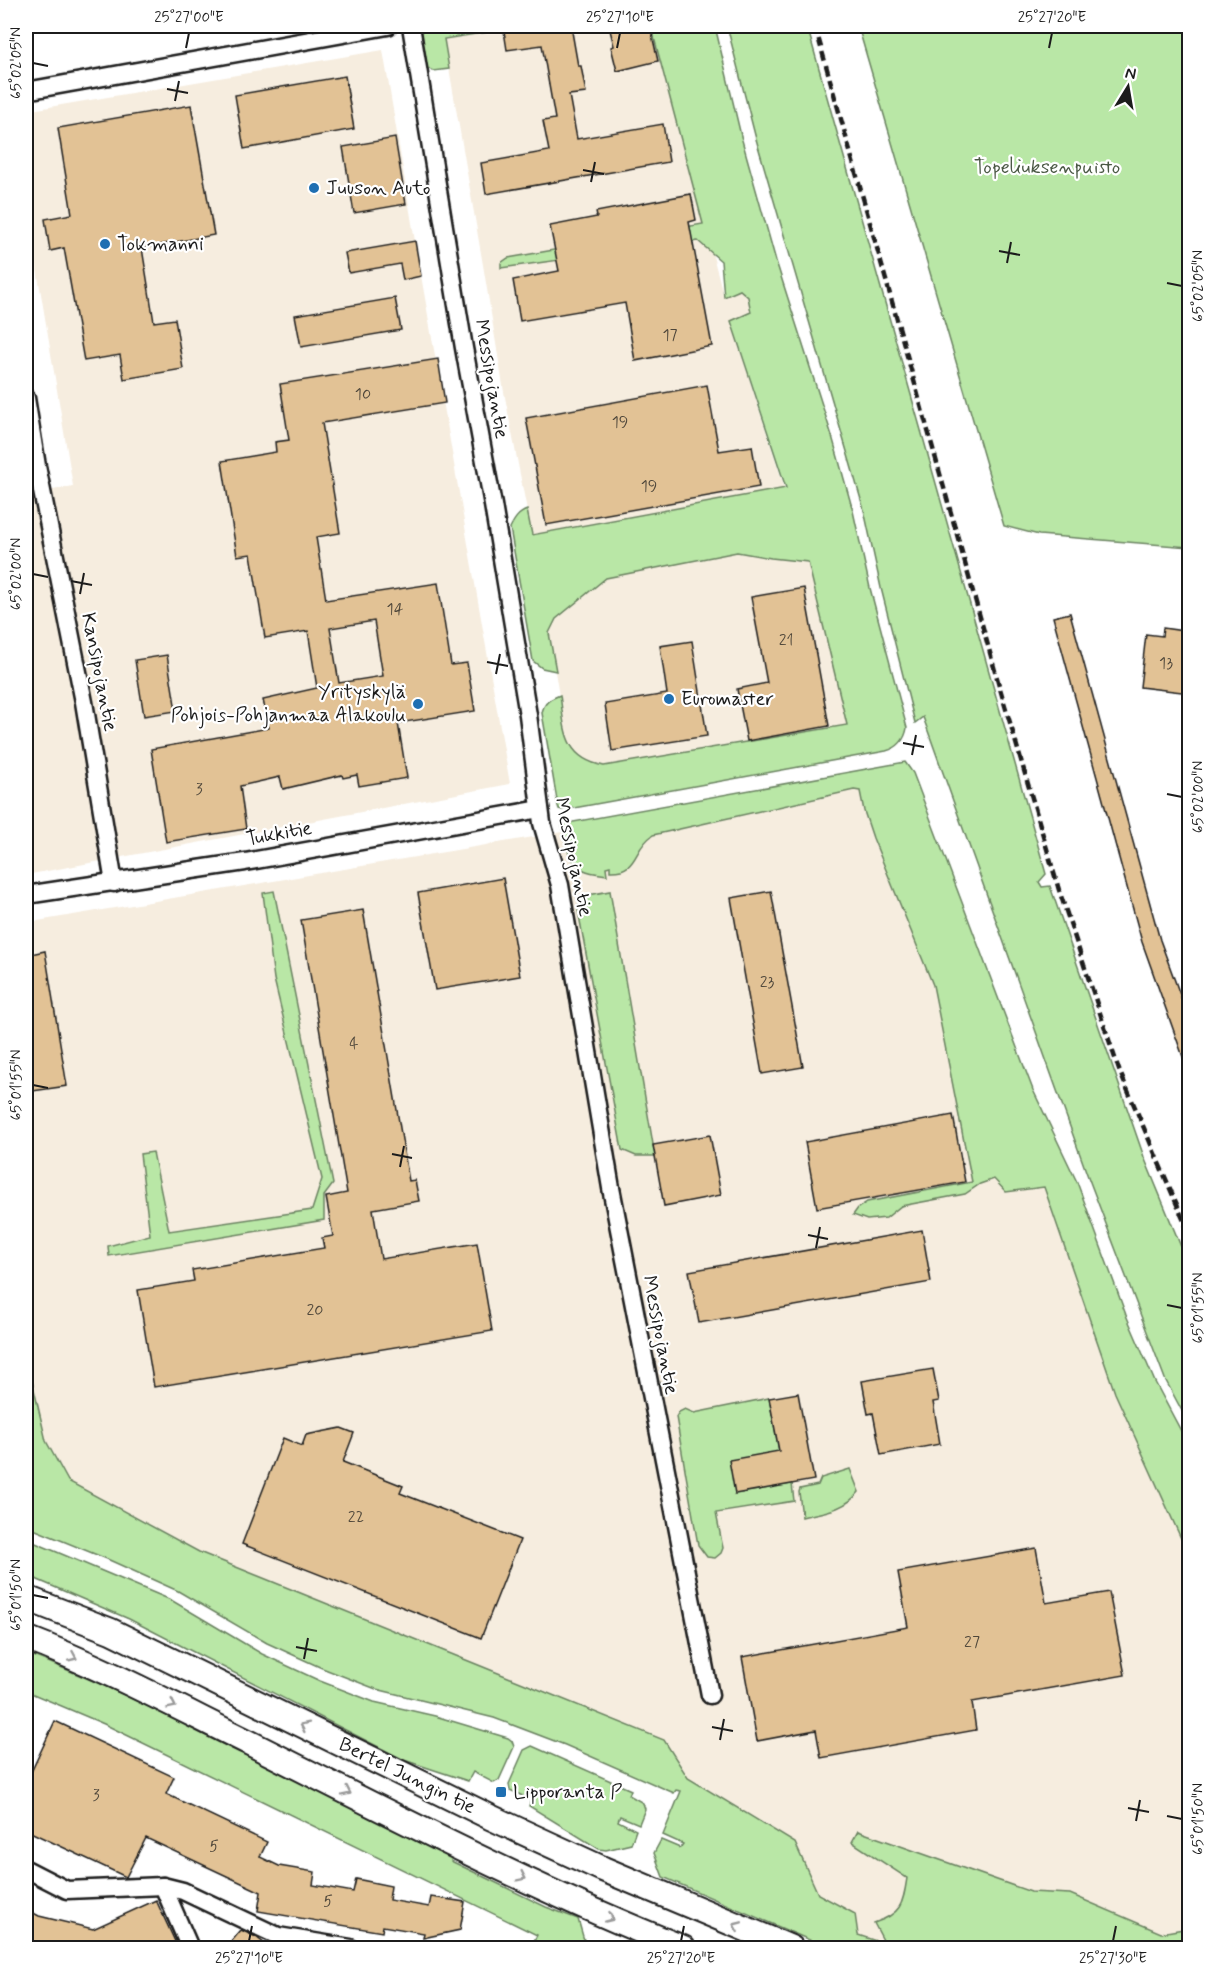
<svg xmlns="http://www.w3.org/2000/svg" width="1215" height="1974" viewBox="0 0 1215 1974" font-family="Mynerve,sans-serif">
  <rect width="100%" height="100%" fill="#fff"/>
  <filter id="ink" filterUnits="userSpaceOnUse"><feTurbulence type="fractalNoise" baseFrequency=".0167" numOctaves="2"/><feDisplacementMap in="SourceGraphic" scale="12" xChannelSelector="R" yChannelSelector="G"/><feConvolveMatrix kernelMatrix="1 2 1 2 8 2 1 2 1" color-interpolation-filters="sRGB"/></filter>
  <g filter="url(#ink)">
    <g fill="#f6eddf">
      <path d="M528,26H651L724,297L741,290L748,297L751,312L731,322L812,573L847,726L604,766L593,764L583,759L576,753L566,737L532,536L504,392L483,265L444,39Z"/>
      <path d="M383,50L415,241L510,784L26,875V482L28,495L73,486L26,204V111Z"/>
      <path d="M857,782L873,838L933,985L972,1183L867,1202L885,1218L901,1206L965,1194L980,1184L994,1179L1006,1192L1044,1186L1115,1393L1189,1556V1928L1161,1933L1070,1894L1031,1892L858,1831L853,1842L907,1878L904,1900L891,1917L875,1923L886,1944L858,1935L855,1914L818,1894L795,1843L688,1778L664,1740L199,1552L68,1481L46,1441L26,1355V923Z"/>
    </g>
    <g fill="#b9e7a6" stroke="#6a8261" stroke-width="1.5">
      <path d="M420,26H526L444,39L449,69L433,71L427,68L420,32Z"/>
      <path d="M651,26H715L742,140L776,261L832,436L853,511L870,588L907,728C905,740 897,748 886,751L563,810L559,809L558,806L542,713C544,702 550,699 560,695C565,729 563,758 604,766L847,725L808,562L771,558L737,552L606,578L556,619L549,633L556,671L542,668L533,661L510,528C514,520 518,513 527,510L532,535L786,488L731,321L751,312L748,297L740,290L724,297L721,261L698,241L501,268V263L508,258L703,224Z"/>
      <path d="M727,26H807L1046,874L1039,882L1042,887L1050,886L1144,1157L1189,1266V1424L1165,1379L1087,1174L923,717L915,723L881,588L864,510L756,139Z"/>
      <path d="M858,26H1189V547L1039,535L1004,526Z"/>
      <path d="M905,762L913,773L1033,1090L1077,1182L1126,1315L1155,1382L1189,1446V1556L1115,1393L1044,1187L1006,1192L994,1179L980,1184L965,1194L901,1206L886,1218L867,1220L853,1215L858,1208L867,1202L972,1182L933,985L873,838L864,811L860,791L854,790L653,835C632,849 639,872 610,871V866L606,867L607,875C600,874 590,873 584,870C567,862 565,840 562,824Z"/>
      <path d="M274,891L333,1184L324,1196V1220L109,1256L108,1246L150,1235L140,1154L153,1152L169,1231L312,1210L322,1179L274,979L263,893Z"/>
      <path d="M610,891L655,1156H636L622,1150L578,910L580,900L583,896Z"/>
      <path d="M26,1355L46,1441L68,1481L199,1552L664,1740L688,1778L795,1843L818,1894L855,1914L858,1935L885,1944L874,1923C901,1914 903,1905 907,1878L852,1842L858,1831L1031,1892L1070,1894L1161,1933L1189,1928V1948H828L663,1877L654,1853L661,1840L680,1848L683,1844L663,1835L681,1791L676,1790L674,1793L565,1745L494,1718L376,1689L322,1668L267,1643L178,1591L107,1559L26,1526Z"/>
      <path d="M769,1398L779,1451L735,1494L792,1484L794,1501L716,1513L723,1548L721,1553L715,1558L707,1557L698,1545L676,1417L679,1412L685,1409L694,1413Z"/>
      <path d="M850,1469L859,1492C845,1510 823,1512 802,1517L799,1492L800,1489L818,1485L821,1478Z"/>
      <path d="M26,1539L171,1600L262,1654L320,1681L374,1702L435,1716L508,1738L512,1741L514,1747L499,1780L494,1783L473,1772L468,1781L404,1760L129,1619L38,1580L26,1573Z"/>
      <path d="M26,1653C172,1711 311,1786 452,1857L451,1861L546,1907L578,1919L586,1947L585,1948H530L537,1935L104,1724L26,1691Z"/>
      <path d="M532,1746L631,1790L629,1795L643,1803L645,1809L639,1824L620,1816L618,1821L636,1830L631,1844L606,1850L599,1849L529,1806L531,1800L510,1790L509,1784L524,1750Z"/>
    </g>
    <g fill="#e2c295" stroke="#1c1c1c" stroke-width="1.5" fill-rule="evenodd">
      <path d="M540,26H571L578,66H581L586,93L569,95L577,139L663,124L669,162L486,194L481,163L549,151L543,121L555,119L542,45L507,50L504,31Z"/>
      <path d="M609,26H650L658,61L617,71L611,47L614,46Z"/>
      <path d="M345,76L354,129L244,149L235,95Z"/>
      <path d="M191,105L214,235L142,248L154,322L175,319L183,369L124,379L120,355L84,361L64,248L50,251L45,219L72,214L58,128Z"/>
      <path d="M395,138L406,204L354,213L343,147Z"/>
      <path d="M691,194L696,220L689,222L712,346L635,361L625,303L520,321L513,280L559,271L550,226L597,217L596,212Z"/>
      <path d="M415,241L421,276L403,280L400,264L349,273L345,253Z"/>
      <path d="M395,298L401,330L301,347L295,315Z"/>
      <path d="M438,359L445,403L322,423L340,533L316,537L326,600L438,583L451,665L467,663L475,711L398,723L407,778L359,786L357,775L343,778L342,775L283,789L280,777L240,786L246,829L166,842L151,749L269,728L263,700L317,688L308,631L265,638L251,554L237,556L222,461L276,452L275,442L289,440L280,384ZM374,621L383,676L339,683L330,628Z"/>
      <path d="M707,385L719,451L752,446L759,487L546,525L526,418Z"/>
      <path d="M804,588L829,726L747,741L737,689L767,683L751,597Z"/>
      <path d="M1070,613L1160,940L1190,1022V1067L1187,1068L1142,942L1053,617Z"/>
      <path d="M1163,628L1190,632V693L1140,687L1146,634L1162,636Z"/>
      <path d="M692,641L707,736L612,751L605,704L667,694L660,646Z"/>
      <path d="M167,655L176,711L144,716L135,660Z"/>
      <path d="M503,878L520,976L435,990L418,893Z"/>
      <path d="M771,891L803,1067L762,1074L731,898Z"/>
      <path d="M363,910L409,1181L415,1180L419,1201L373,1209L381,1259L477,1243L492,1331L154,1387L138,1290L194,1281L192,1270L324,1248L322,1238L333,1236L326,1197L347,1193L301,920Z"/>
      <path d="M45,951L67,1086L26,1092V955Z"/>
      <path d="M953,1115L965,1182L817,1208L805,1142Z"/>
      <path d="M710,1135L721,1195L664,1206L653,1145Z"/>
      <path d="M922,1230L931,1282L699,1323L689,1271Z"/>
      <path d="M933,1369L939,1401L933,1402L940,1444L881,1455L873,1413L868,1414L862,1381Z"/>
      <path d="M798,1393L814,1480L735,1494L729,1460L779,1451L769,1398Z"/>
      <path d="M341,1428L354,1433L343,1462L403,1486L400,1493L520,1540L481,1638L242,1544L283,1438L302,1446L306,1435Z"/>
      <path d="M1036,1548L1046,1603L1109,1592L1125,1675L972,1702L976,1730L821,1758L816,1730L757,1741L742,1657L908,1627L898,1572Z"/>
      <path d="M55,1721L174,1777L166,1794L267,1842L260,1857L279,1866L315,1872L313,1885L353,1892L356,1879L391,1886L389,1900L429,1907L431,1897L465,1902L460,1930L423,1938L424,1933L383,1926L382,1932L258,1911L261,1892L146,1838L126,1877L26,1830V1783Z"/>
      <path d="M156,1900L178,1948H26V1909L39,1916L93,1929Z"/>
      <path d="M241,1930L256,1937L270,1948H226Z"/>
    </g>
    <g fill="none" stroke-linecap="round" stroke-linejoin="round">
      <g stroke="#1c1c1c" stroke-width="21">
        <g id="minor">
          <path d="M411,26L464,348L493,505L528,715L542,823L560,885L611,1188L710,1695"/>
          <path d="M26,91L388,26"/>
          <path d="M26,398L37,466L84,702L114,883"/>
          <path d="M26,895L245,862L540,809"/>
          <path d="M26,1869L67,1890L163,1886L183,1891L278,1936L351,1948"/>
          <path d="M163,1886L190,1948"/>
        </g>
      </g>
      <g stroke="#1c1c1c" stroke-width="28">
        <g id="secondary">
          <path d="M26,1598L111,1631L490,1817L603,1869L791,1948"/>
          <path d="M26,1638C102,1667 175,1706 248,1742C391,1814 534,1889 683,1948"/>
        </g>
      </g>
      <use href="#minor" stroke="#fff" stroke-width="16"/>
      <use href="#secondary" stroke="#fff" stroke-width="24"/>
      <path stroke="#1c1c1c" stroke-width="4.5" stroke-dasharray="9 4.5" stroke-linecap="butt" d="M815,26L999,685L1059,890L1119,1070L1190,1235"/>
    </g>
    <defs><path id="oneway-chevron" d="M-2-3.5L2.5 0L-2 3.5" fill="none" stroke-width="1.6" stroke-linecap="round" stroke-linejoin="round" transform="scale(1.5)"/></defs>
    <g stroke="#999">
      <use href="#oneway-chevron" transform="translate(73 1657) rotate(24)"/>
      <use href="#oneway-chevron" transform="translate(172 1705) rotate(26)"/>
      <use href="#oneway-chevron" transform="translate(304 1726) rotate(-154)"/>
      <use href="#oneway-chevron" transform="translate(347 1792) rotate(26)"/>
      <use href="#oneway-chevron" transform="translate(522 1877) rotate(26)"/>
      <use href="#oneway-chevron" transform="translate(610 1918) rotate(24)"/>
      <use href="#oneway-chevron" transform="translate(737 1926) rotate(-157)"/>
    </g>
  </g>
  <path fill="none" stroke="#1c1c1c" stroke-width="2" d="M186,48L189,33M617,48L620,33M1049,48L1052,33M33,63L48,66M167,89L188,93M175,101L179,81M583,170L604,174M591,182L595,162M999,251L1020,255M1007,263L1011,242M1167,283L1182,286M33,574L48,577M71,581L92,585M80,594L84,573M487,662L508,666M496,674L500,654M903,743L924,747M912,755L916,735M1167,794L1182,797M33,1085L48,1088M392,1154L412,1158M400,1167L404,1146M808,1235L828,1239M816,1248L820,1227M1167,1305L1182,1308M33,1595L48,1598M296,1647L317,1651M304,1659L308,1638M712,1727L733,1731M720,1740L724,1719M1128,1808L1149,1812M1167,1816L1182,1819M1136,1821L1140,1800M249,1941L252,1926M681,1941L684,1926M1113,1941L1116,1926"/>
  <g fill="#1f6fb2" stroke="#fff" stroke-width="2">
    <circle cx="314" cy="188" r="6"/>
    <circle cx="105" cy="244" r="6"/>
    <circle cx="669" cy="699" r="6"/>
    <circle cx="418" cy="704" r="6"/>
    <rect x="495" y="1786" width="12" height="12" rx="3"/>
  </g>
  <g text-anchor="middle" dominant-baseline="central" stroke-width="4.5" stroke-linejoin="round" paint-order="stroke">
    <g font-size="16" fill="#4e463a">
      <text x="670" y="335">17</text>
      <text x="363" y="394">10</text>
      <text x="620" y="422">19</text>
      <text x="649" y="486">19</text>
      <text x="395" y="609">14</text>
      <text x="786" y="640">21</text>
      <text x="1166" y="663">13</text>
      <text x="199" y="789">3</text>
      <text x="767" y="982">23</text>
      <text x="354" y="1043">4</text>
      <text x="315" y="1310">20</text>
      <text x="356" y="1517">22</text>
      <text x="972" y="1642">27</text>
      <text x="96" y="1795">3</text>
      <text x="214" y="1846">5</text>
      <text x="328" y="1901">5</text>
    </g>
    <g font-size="20" fill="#4b5945" stroke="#fff">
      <text x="1047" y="167">Topeliuksenpuisto</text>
    </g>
    <g font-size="20" fill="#1c1c1c" stroke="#fff" text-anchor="start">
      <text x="326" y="188">Juuson Auto</text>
      <text x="117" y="244">Tokmanni</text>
      <text x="406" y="692" text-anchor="end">Yrityskylä<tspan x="406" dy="23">Pohjois-Pohjanmaa Alakoulu</tspan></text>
      <text x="681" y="699">Euromaster</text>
      <text x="513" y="1792">Lipporanta P</text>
    </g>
    <g font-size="20" fill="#1c1c1c" stroke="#fff">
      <text transform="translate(491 379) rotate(80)">Messipojantie</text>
      <text transform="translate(99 672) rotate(79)">Kansipojantie</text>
      <text transform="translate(279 834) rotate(-10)">Tukkitie</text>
      <text transform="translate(573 857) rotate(78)">Messipojantie</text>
      <text transform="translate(660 1335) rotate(79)">Messipojantie</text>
      <text transform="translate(407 1776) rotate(26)">Bertel Jungin tie</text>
    </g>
  </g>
  <rect width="1215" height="1974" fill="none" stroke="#fff" stroke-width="66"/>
  <g transform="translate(1128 87) rotate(11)" stroke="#ffffff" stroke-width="4.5" paint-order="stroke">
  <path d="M0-4.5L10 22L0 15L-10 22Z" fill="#1c1c1c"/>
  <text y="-9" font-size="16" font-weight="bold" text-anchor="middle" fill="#1c1c1c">N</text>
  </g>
  <rect x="33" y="33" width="1149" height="1908" fill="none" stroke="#1c1c1c" stroke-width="2"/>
  <g font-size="15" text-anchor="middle" fill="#1c1c1c">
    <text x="189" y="22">25°27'00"E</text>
    <text x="620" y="22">25°27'10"E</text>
    <text x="1052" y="22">25°27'20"E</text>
    <text transform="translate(16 63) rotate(-90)" y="5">65°02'05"N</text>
    <text transform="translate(1198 286) rotate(-90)" y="5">65°02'05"N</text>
    <text transform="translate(16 574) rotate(-90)" y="5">65°02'00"N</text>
    <text transform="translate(1198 797) rotate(-90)" y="5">65°02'00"N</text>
    <text transform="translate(16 1085) rotate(-90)" y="5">65°01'55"N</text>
    <text transform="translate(1198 1308) rotate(-90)" y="5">65°01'55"N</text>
    <text transform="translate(16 1595) rotate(-90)" y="5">65°01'50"N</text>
    <text transform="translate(1198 1819) rotate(-90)" y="5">65°01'50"N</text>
    <text x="249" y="1963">25°27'10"E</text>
    <text x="681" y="1963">25°27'20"E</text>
    <text x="1113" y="1963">25°27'30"E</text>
  </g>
</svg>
